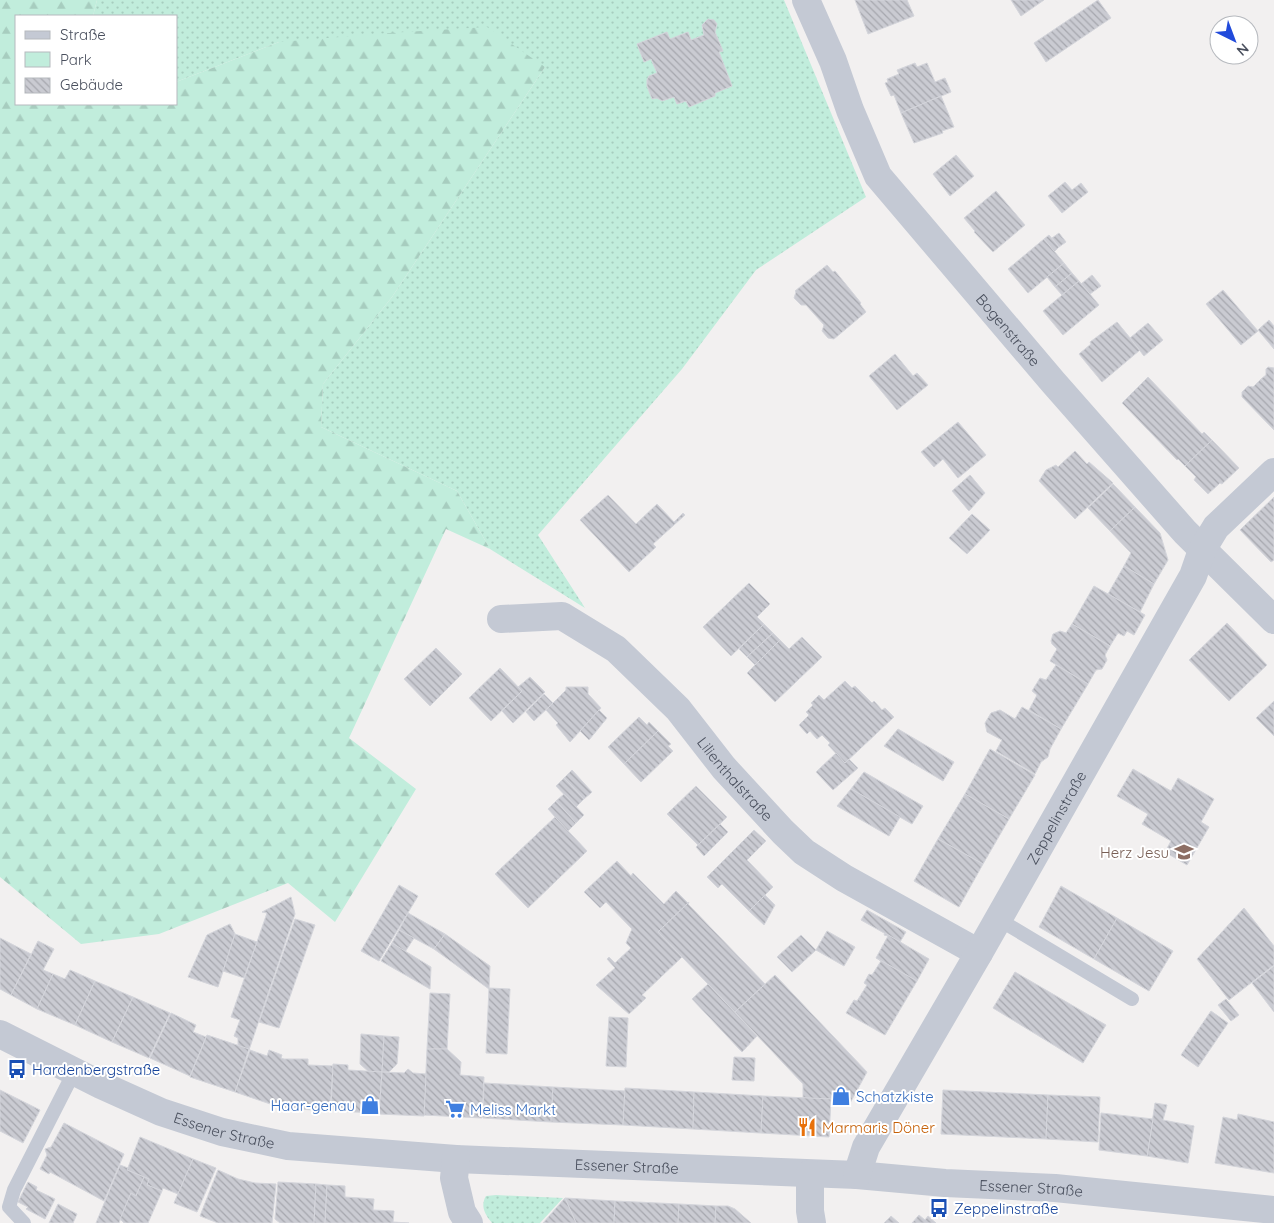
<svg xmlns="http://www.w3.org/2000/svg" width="1274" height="1223" viewBox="0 0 1274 1223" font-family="Quicksand,sans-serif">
  <defs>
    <pattern id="green-dots" width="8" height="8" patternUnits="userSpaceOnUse" patternTransform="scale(1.25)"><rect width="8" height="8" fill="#c1eddc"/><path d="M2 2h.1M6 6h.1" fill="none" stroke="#a7cdbf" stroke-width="1.8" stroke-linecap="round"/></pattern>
    <pattern id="forest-firs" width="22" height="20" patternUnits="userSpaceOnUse" patternTransform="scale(1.25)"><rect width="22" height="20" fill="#c1eddc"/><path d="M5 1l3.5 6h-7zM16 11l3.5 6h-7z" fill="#a7cdbf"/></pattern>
    <pattern id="building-back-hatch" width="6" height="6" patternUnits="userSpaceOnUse" patternTransform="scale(1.25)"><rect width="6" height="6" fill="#cacbd2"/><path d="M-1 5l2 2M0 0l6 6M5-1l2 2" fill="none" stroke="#a6a7ae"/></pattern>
  </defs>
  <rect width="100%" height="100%" fill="#f2f0f0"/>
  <g fill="url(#green-dots)">
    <path d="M97,0H784L866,197L756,270L682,369L538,535L585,608L490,549L457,491L321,427L323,384L392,297L545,67L279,42L176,82V16H93Z"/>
    <path d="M496,1195L563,1198L540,1223H492C485,1215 480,1206 486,1196Z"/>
  </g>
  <path fill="url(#forest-firs)" d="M0,0H97L93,16H16V104H176V82L279,42L389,33L487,27L545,67L392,297L323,384L321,427L457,491L490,549L446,529L349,738L416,789L335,922L288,883L159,934L81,944L0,877Z"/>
  <g fill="url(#building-back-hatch)" stroke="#d4d5db">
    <path d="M855,0H907L914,16L868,34Z"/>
    <path d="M1011,0H1044L1021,16Z"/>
    <path d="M1098,0L1111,18L1046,62L1034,43Z"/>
    <path d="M708,19L714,20L717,24L715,32L723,51L719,52L732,86L715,93V96L689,107L686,101L677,104L674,97L662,101L657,98L652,99L647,86V80L649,76L657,73L651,59L644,62L637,44L667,32L670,39L688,32L691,40L704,35L702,25Z"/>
    <path d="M915,63L917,67L927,63L935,82L945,78L951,92L901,113L894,95L891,96L885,83L888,82L887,79L899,74L897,70Z"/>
    <path d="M941,96L954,127L942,131L943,133L914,143L901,113Z"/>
    <path d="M956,155L974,176L950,196L933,174Z"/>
    <path d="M1065,182L1072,190L1081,183L1088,192L1062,213L1048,196Z"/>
    <path d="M996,191L1025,225L993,252L974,232L975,231L964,218Z"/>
    <path d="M1059,233L1066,242L1059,247L1052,238Z"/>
    <path d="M1049,235L1059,247L1054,252L1044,239Z"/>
    <path d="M1044,239L1064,263L1028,293L1008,269Z"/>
    <path d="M1064,263L1072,273L1055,287L1047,277Z"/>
    <path d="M827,265L833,272L835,271L861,303L860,304L866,312L834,339L828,338L822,331L824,325L806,305H801L794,298L796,292L795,291Z"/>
    <path d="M1072,273L1079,281L1062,295L1055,287Z"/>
    <path d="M1092,275L1101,286L1090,294L1081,284Z"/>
    <path d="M1079,281L1099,305L1063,335L1043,311Z"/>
    <path d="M1223,290L1258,331L1241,345L1206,304Z"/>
    <path d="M1269,320L1274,326V349L1258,330Z"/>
    <path d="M1117,322L1140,350L1102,382L1079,354L1091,344L1090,342Z"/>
    <path d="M1148,323L1163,340L1144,356L1130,338Z"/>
    <path d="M895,354L913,376L917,373L928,385L897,410L869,376Z"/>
    <path d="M1268,367L1274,368V393L1261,379L1266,375V369Z"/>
    <path d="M1148,377L1202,434L1204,432L1212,440L1185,466L1178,459L1177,460L1122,403Z"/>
    <path d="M1261,379L1274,393V430L1242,397V392L1248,386L1253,387Z"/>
    <path d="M958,422L986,455L958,478L943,459L934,467L921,452Z"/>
    <path d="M1212,440L1239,468L1222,484L1220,483L1208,494L1194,480L1196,477L1185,466Z"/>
    <path d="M1075,451L1087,464L1089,462L1113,483L1075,519L1039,481L1046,470L1056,465L1058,467Z"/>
    <path d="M970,475L985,493L969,511L952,491Z"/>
    <path d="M1113,484L1135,507L1110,531L1088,508Z"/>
    <path d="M608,495L636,524L657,504L674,522L683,513L685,515L653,544L656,547L629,572L580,520Z"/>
    <path d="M1274,497V560L1271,562L1240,530Z"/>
    <path d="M1135,507L1160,533L1168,560L1154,584L1124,566L1131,553L1110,531Z"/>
    <path d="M972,514L990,530L967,554L949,538Z"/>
    <path d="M1124,566L1154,584L1140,612L1108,594Z"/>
    <path d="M749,583L770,604L757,617L764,624L731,656L703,627Z"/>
    <path d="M1094,586L1145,615L1134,635L1127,631L1124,636L1118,633L1110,646L1072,624Z"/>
    <path d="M1227,623L1267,665L1229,701L1189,660Z"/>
    <path d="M764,624L773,633L747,657L739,649Z"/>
    <path d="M1072,624L1110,646L1105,655L1107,660L1102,669L1096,670L1088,684L1050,661L1057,649L1052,644L1051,641L1053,634L1060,631L1066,633Z"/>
    <path d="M773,633L780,640L755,665L747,657Z"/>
    <path d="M802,637L822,657L775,702L747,673L780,640L789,649Z"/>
    <path d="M436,648L462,674L430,706L404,679Z"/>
    <path d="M1056,665L1088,684L1061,729L1029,710L1037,695L1032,691L1040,678L1046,680Z"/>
    <path d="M500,668L522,691L491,721L469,698Z"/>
    <path d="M530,677L545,692L513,723L502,711L522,691L518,687Z"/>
    <path d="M845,681L852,688L855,686L872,703L874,701L882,710L885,708L894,717L845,763L828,745L830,743L822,735L817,739L810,731L807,734L799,725L809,715L806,712L813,705L811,703L819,695L824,700Z"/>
    <path d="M566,687H588V694L601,708L570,742L556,725L558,723L546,710L566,690Z"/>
    <path d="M544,694L553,703L534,721L526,712Z"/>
    <path d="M1274,701V736L1256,718Z"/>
    <path d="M1022,707L1061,729L1050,749L1048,757L1041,762L1035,774L996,751L1002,740L987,732L985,723L991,713L1000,710L1015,719Z"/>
    <path d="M599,710L607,718L589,740L580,731Z"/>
    <path d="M639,717L647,725L649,722L658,731L624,764L608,747Z"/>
    <path d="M898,729L954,762L943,781L884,746Z"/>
    <path d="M658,731L671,744L668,746L673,751L641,782L624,764Z"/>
    <path d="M990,749L1035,775L1009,819L965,794Z"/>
    <path d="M836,753L845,763L849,759L858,768L833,790L816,772Z"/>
    <path d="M1133,769L1171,791L1178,778L1214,799L1201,822L1209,827L1187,865L1165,852L1171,841L1142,824L1148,814L1117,796Z"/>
    <path d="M572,770L592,792L584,799L564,778Z"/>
    <path d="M864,772L923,806L912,824L851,789Z"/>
    <path d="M564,778L584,799L576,807L556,786Z"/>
    <path d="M696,786L727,817L698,845L667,814Z"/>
    <path d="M851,789L900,817L889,836L837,806Z"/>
    <path d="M564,794L584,815L576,823L556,801Z"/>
    <path d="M965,794L1009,819L983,864L938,839Z"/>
    <path d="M556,801L576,823L568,831L548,809Z"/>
    <path d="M555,817L587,851L528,908L495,874Z"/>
    <path d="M720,824L728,832L704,856L696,847Z"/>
    <path d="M754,830L766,841L747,860L773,887L749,911L722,884L718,888L707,877Z"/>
    <path d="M938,839L983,864L959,907L914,881Z"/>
    <path d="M617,861L631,876L633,873L664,904L676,891L688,903L658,932L682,957L642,995L646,998L629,1014L596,985L615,968L607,959L609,957L615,963L631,948L626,943L632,929L606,902L600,908L584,892Z"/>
    <path d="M399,885L418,896L379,961L361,951Z"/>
    <path d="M1061,886L1117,918L1094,959L1039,927Z"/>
    <path d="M765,895L775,905L764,925L749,911Z"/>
    <path d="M291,897L295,914L249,1050L238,1046V1038L234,1036L240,1020L231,1017L267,913L262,912Z"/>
    <path d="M689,902L688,904L765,984L735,1012L658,932Z"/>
    <path d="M1244,908L1274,946V965L1229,1000L1197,959Z"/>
    <path d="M867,910L906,932L900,942L861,920Z"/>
    <path d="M408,913L445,934L434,949L399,930Z"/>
    <path d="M1117,918L1173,951L1149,991L1094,959Z"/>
    <path d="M295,919L315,925L279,1028L259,1022Z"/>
    <path d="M230,924L235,934L218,987L188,977L207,935Z"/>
    <path d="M399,930L414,938L405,952L392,943Z"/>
    <path d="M827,931L855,947L844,966L816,950Z"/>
    <path d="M885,933L929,959L917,981L876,958L888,936L884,935Z"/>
    <path d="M235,934L257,942L244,978L223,971Z"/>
    <path d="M445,934L490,966L489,989L434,949Z"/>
    <path d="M801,935L816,950L792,972L777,957Z"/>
    <path d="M0,938L31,954L11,995L0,989Z"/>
    <path d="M38,941L54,949L43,970L53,974L37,1009L11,995Z"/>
    <path d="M392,943L431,967L430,989L381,961Z"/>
    <path d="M878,959L917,981L885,1035L846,1013L854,1000L857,1001L867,985L864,983L869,974L872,975L881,961Z"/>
    <path d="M1274,966V1012L1252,983Z"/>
    <path d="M70,970L95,981L75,1025L37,1009L53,974L65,979Z"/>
    <path d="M1015,972L1106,1025L1083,1063L993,1008Z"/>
    <path d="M775,975L867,1072L849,1105L831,1102V1099L803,1098V1084L735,1012Z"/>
    <path d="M95,981L133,997L112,1042L75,1025Z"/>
    <path d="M708,984L757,1036L742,1052L692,999Z"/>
    <path d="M489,988L510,989L507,1054L486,1053Z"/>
    <path d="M430,993L450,994L447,1049H427Z"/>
    <path d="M133,997L170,1013L149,1058L112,1042Z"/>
    <path d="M1226,999L1239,1015L1231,1021L1218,1005Z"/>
    <path d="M1211,1011L1228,1023L1198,1067L1181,1055Z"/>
    <path d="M171,1013L196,1025L193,1032L206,1037L190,1076L150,1058Z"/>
    <path d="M609,1017L628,1018L626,1067L606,1066Z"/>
    <path d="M361,1034L384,1036L382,1072H369L360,1064Z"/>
    <path d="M207,1035L249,1049L235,1092L190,1077Z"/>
    <path d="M384,1036L399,1037L397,1064L389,1072H382Z"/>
    <path d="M427,1049H447L461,1062L460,1075L484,1077L482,1118L424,1115Z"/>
    <path d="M250,1050L267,1056L269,1050L282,1055L281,1058L284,1059H308V1065L333,1066L330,1111L282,1108L235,1092Z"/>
    <path d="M734,1057L755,1058L754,1081L732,1080Z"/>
    <path d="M333,1064L348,1065V1070L382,1072L379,1113L331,1111Z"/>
    <path d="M408,1069L413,1073L426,1074L424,1116L379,1114L382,1072L404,1073Z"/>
    <path d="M484,1083L553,1087L551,1122L483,1118Z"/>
    <path d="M553,1087L625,1091L623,1125L551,1122Z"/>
    <path d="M625,1088L694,1092L693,1129L623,1125Z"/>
    <path d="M0,1090L40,1110L23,1143L0,1131Z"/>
    <path d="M943,1090L1048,1095L1046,1139L941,1134Z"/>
    <path d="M694,1092L763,1096L761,1133L693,1129Z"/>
    <path d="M1048,1095L1100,1097L1098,1142L1046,1139Z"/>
    <path d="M763,1096L831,1099L829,1137L761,1133Z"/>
    <path d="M1155,1103L1167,1105L1163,1120L1194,1126L1188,1163L1147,1156Z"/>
    <path d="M1101,1113L1153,1119L1147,1156L1099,1150Z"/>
    <path d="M1238,1114L1274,1122V1173L1215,1163L1223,1117L1237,1120Z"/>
    <path d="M64,1123L124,1154L104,1201L50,1172L49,1174L40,1169L47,1155L45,1149L51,1147Z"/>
    <path d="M140,1137L193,1159L178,1194L163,1188L162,1191L147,1185L149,1179L127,1170Z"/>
    <path d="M193,1159L216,1168L197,1212L174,1203Z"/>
    <path d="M120,1165L128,1168L127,1170L144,1177L136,1196L131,1193L119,1223H96Z"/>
    <path d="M218,1170L238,1179L255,1183L276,1184L272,1223H218L200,1216Z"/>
    <path d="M144,1177L149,1179L147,1185L162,1191L148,1223H124L120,1219L131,1193L136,1196Z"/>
    <path d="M28,1182L37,1187L36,1190L55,1199L45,1219L26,1209L28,1207L18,1202Z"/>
    <path d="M278,1182L316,1184L314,1223H280L275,1219Z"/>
    <path d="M316,1184L327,1185L325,1223H314Z"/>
    <path d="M327,1185L345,1186V1197L374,1199L373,1210L394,1211L393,1222L409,1223H325Z"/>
    <path d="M565,1198L615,1201L614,1223H576Z"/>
    <path d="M565,1198L576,1223H543Z"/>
    <path d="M615,1201L679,1204L678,1223H614Z"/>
    <path d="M58,1204L77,1214L73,1223H49Z"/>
    <path d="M679,1204L716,1206L715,1223H678Z"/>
    <path d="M716,1206H728L735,1209L751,1223H715Z"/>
    <path d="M919,1215L925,1220L928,1216L936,1223H912Z"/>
    <path d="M891,1216L899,1223H884Z"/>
  </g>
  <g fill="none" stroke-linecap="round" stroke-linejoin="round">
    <g stroke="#c4c9d4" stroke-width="14">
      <path d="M998,919L1132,999"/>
      <path d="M24,1223L9,1207L14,1190L74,1072"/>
    </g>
    <g stroke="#c4c9d4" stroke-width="28">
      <path id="s1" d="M806,0L833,61L850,110L878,176L1053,382L1185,532L1274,620"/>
      <path id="s2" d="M501,619L562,616L616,649L678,709L724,768L783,832L804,852L844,878L979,953"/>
      <path id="s3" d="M0,1034L101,1085L161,1112L222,1132L288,1146L456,1159L857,1175L945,1183L1055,1188L1274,1210"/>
      <path d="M456,1159L454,1178L462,1212L469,1223"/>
      <path d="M810,1174V1211L812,1223"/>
      <path id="s4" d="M857,1175L866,1147L979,953L1193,576L1202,550L1216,527L1274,472"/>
    </g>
  </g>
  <defs>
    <g id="school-bare" transform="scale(1.5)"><path d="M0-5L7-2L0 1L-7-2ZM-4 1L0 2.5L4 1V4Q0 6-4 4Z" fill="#8d6e63" stroke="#fff" stroke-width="2.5" paint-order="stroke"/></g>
    <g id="bus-bare" transform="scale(1.5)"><path d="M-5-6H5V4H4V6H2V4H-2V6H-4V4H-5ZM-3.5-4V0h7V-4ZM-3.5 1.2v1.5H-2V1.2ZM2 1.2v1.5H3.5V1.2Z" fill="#1a4fb4" stroke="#fff" stroke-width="2.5" paint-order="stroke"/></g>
    <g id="shop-bare" transform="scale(1.5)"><path d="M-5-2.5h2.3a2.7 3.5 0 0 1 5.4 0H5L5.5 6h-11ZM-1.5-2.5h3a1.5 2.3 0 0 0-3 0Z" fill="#3f7fe0" stroke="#fff" stroke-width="2.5" paint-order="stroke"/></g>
    <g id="supermarket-bare" transform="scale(1.5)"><path d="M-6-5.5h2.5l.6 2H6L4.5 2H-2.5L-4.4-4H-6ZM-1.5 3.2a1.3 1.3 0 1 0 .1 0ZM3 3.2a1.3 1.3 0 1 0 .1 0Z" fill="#3f7fe0" stroke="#fff" stroke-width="2.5" paint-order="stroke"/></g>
    <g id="restaurant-bare" transform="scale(1.5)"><path d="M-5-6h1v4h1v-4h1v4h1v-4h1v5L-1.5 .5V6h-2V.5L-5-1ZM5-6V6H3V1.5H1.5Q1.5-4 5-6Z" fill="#e8710a" stroke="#fff" stroke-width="2.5" paint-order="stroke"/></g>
  </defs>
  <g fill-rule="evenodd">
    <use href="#school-bare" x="1184" y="852"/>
    <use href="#bus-bare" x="17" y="1069"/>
    <use href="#shop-bare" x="841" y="1096"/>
    <use href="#shop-bare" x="370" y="1105"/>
    <use href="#supermarket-bare" x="455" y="1109"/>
    <use href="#restaurant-bare" x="807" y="1127"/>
    <use href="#bus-bare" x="939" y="1208"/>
  </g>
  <g text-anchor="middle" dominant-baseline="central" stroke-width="4" stroke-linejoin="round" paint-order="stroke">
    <g font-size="15" fill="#494f5d" stroke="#fff">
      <text stroke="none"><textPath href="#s1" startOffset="392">Bogenstraße</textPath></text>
      <text stroke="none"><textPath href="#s2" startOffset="301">Lilienthalstraße</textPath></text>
      <text stroke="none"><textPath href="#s4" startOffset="410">Zeppelinstraße</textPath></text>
      <text stroke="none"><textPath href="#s3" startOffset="245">Essener Straße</textPath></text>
      <text stroke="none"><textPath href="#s3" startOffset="650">Essener Straße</textPath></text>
      <text stroke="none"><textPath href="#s3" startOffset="1055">Essener Straße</textPath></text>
    </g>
    <g font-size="15" fill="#785e54" stroke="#fff" text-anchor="end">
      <text x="1169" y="852">Herz Jesu</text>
    </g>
    <g font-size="15" fill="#164399" stroke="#fff" text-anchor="start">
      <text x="32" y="1069">Hardenbergstraße</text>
      <text x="954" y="1208">Zeppelinstraße</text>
    </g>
    <g font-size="15" fill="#366cbe" stroke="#fff" text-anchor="start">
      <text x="856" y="1096">Schatzkiste</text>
      <text x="355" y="1105" text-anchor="end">Haar-genau</text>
      <text x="470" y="1109">Meliss Markt</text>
    </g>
    <g font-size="15" fill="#c56008" stroke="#fff" text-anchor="start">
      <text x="822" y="1127">Marmaris Döner</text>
    </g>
  </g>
  <rect x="15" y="15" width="162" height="90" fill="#ffffff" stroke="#b6b9be"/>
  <rect x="25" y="31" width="25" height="8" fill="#c4c9d4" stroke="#b6b9be"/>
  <text x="60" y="40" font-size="15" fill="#494f5d">Straße</text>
  <rect x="25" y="52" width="25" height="15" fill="#c1eddc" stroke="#b6b9be"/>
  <text x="60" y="65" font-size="15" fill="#494f5d">Park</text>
  <rect x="25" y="78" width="25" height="15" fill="url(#building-back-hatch)" stroke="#b6b9be"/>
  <text x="60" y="90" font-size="15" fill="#494f5d">Gebäude</text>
  <g transform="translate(1234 40) rotate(138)"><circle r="24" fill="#ffffff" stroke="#b6b9be"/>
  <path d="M0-4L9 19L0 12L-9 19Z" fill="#214adb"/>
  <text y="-8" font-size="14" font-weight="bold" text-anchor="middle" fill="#494f5d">N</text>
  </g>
</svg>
